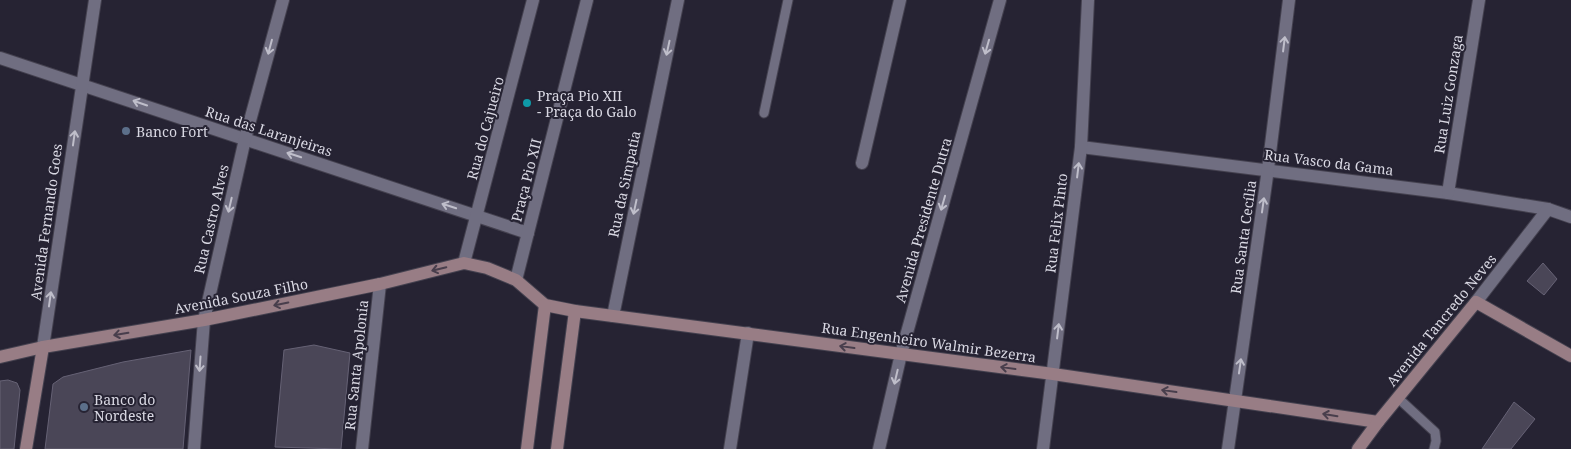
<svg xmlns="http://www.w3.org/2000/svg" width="1571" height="449" viewBox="0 0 1571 449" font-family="'Noto Serif',serif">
  <rect width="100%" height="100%" fill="#262333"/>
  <g fill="#4a4657" stroke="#666275">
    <path d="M1543,263L1557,279L1544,295L1527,281Z"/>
    <path d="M314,345L350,353L341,449L275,447L284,350Z"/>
    <path d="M191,350L183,449H45L53,384L63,377L123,362Z"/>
    <path d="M8,380L17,383L20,390L14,449H0V381Z"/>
    <path d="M1514,402L1535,419L1511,449H1482Z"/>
  </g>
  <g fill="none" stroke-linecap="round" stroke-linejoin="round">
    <g stroke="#44414f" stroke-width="11">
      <g id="lane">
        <path d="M764,113L788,0"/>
        <path d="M1398,398L1435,432L1436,441L1434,449"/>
      </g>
    </g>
    <g stroke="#44414f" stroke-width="14">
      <g id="street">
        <path d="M0,58L528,233"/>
        <path d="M1081,147L1448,193L1548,209L1571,217"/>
        <path d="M862,163L900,0"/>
        <path d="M1448,193L1479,0"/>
        <path d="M464,263L533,0"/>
        <path d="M516,280L587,0"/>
        <path d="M1476,302L1548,209"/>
        <path d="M613,316L678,0"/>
        <path d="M43,347L95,0"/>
        <path d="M194,449L204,320L245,139L283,0"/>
        <path d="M362,449L380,284"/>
        <path d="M730,449L748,333"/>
        <path d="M879,449L901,354L1000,0"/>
        <path d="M1043,449L1081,147L1088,0"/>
        <path d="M1228,449L1268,169L1289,0"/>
      </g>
    </g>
    <g stroke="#44414f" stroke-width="14">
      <g id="secondary">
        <path d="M0,357L43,347L204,320L380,284L464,263L487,268L516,280L545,305L575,311L1053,374L1378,422"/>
        <path d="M26,449L43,347"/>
        <path d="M527,449L545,305"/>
        <path d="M557,449L575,311"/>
        <path d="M1358,449L1378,422L1476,302L1571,356"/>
      </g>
    </g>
    <use href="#lane" stroke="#706e81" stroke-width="9"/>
    <use href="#street" stroke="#706e81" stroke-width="12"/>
    <use href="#secondary" stroke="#987d85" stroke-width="12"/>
  </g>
  <defs><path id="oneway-shaft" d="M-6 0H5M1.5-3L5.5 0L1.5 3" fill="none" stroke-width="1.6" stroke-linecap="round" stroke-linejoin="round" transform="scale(1.25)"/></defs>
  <g stroke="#bfbeca">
    <use href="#oneway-shaft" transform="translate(1284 44) rotate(-83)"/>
    <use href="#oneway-shaft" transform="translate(270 47) rotate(105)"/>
    <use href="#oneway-shaft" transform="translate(987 47) rotate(106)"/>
    <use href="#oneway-shaft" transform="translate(668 48) rotate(102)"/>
    <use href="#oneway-shaft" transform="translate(140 103) rotate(-161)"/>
    <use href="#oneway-shaft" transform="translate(74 138) rotate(-82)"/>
    <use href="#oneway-shaft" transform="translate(294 155) rotate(-162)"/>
    <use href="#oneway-shaft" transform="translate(1078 170) rotate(-83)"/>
    <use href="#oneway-shaft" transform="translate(943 203) rotate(106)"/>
    <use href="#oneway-shaft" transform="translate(230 205) rotate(103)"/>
    <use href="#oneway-shaft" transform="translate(1263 205) rotate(-82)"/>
    <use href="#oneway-shaft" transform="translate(449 206) rotate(-162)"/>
    <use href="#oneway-shaft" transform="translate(635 207) rotate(102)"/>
    <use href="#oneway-shaft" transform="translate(50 299) rotate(-82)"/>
    <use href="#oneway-shaft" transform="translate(1058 331) rotate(-83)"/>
    <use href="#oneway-shaft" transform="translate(200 364) rotate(94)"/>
    <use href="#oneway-shaft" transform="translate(1240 366) rotate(-82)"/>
    <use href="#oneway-shaft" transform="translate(896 377) rotate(103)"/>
  </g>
  <g stroke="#483e4c">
    <use href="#oneway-shaft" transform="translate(439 269) rotate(167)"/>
    <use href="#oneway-shaft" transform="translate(281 304) rotate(168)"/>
    <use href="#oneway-shaft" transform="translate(121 334) rotate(171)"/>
    <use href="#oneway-shaft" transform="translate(847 347) rotate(-172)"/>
    <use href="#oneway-shaft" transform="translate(1008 368) rotate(-172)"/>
    <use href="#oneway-shaft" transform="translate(1169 391) rotate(-172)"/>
    <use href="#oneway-shaft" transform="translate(1330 415) rotate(-171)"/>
  </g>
  <circle fill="#0f9aa8" stroke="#262333" stroke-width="2" cx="527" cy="103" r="5"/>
  <g fill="#5c6f8a" stroke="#262333" stroke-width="2">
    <circle cx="126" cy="131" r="5"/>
    <circle cx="84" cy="407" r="5"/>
  </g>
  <g text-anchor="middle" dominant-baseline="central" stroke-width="4" stroke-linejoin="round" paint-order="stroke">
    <g font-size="14" fill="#d9d8e3" stroke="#262333">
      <text transform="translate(1448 94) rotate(-81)">Rua Luiz Gonzaga</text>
      <text transform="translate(485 128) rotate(-75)">Rua do Cajueiro</text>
      <text transform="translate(269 131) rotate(18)">Rua das Laranjeiras</text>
      <text transform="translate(1329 162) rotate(7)">Rua Vasco da Gama</text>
      <text transform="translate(526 180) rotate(-76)">Praça Pio XII</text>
      <text transform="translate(624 184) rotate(-78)">Rua da Simpatia</text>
      <text transform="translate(211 219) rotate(-77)">Rua Castro Alves</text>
      <text transform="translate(923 220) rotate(-74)">Avenida Presidente Dutra</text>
      <text transform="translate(46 222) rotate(-82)">Avenida Fernando Goes</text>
      <text transform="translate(1056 223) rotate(-83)">Rua Felix Pinto</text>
      <text transform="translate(1243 237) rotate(-82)">Rua Santa Cecília</text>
      <text transform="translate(241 296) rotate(-11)">Avenida Souza Filho</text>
      <text transform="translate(1441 320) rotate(-51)">Avenida Tancredo Neves</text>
      <text transform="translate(929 342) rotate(8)">Rua Engenheiro Walmir Bezerra</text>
      <text transform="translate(356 365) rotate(-84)">Rua Santa Apolonia</text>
    </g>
    <g font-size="14" fill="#d9d8e3" stroke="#262333" text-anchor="start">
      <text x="537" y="95">Praça Pio XII<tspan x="537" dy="16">- Praça do Galo</tspan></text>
      <text x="136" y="131">Banco Fort</text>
      <text x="94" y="399">Banco do<tspan x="94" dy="16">Nordeste</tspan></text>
    </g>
  </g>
</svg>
